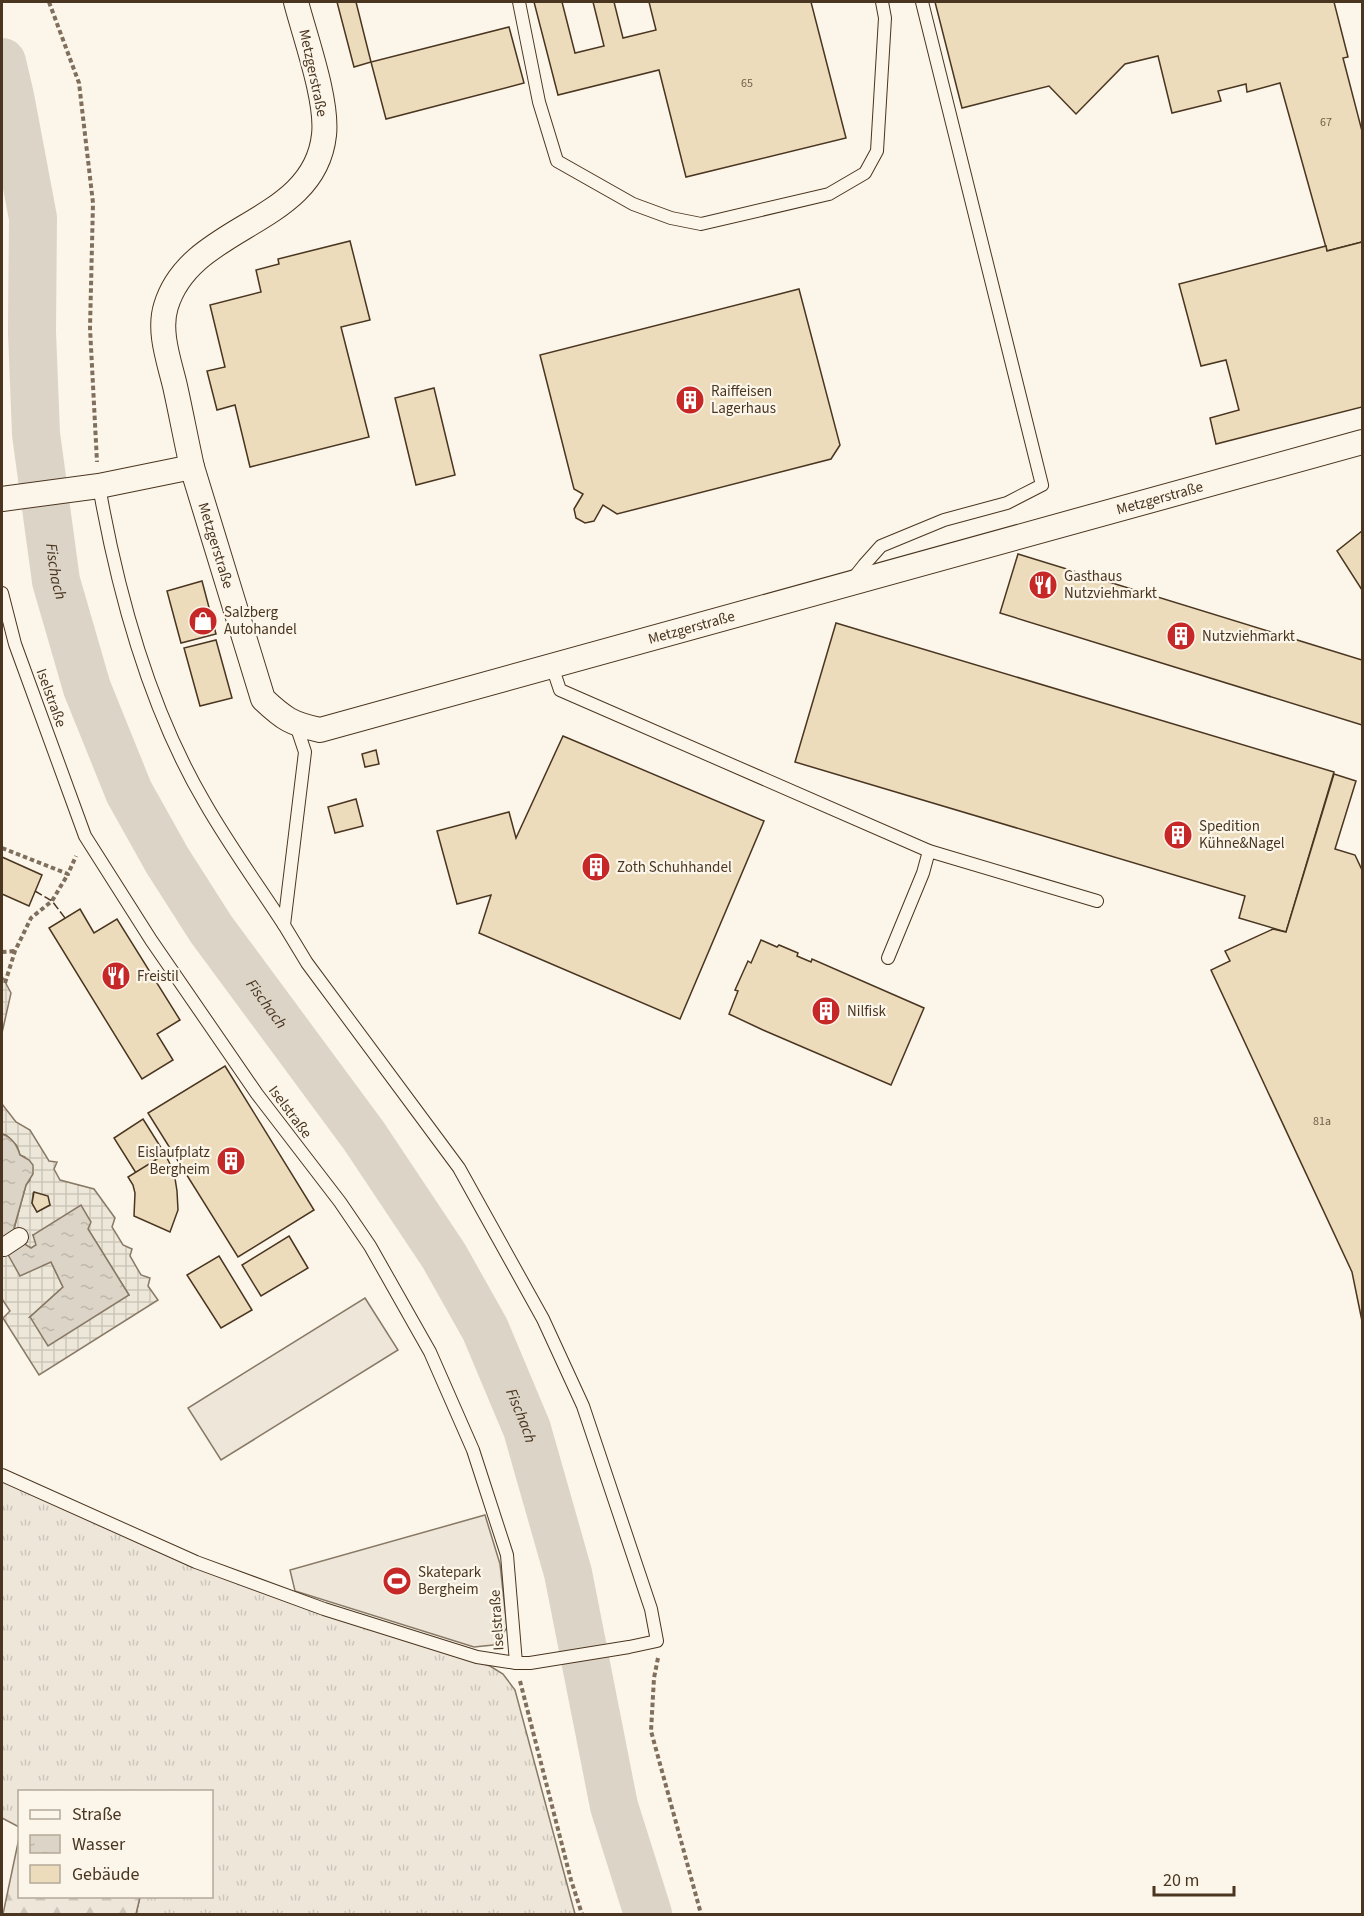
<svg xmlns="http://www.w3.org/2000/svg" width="1364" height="1916" viewBox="0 0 1364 1916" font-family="'Source Sans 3',sans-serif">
  <defs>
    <pattern id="grass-tufts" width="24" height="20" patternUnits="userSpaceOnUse" patternTransform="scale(1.5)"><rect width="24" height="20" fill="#ede6d9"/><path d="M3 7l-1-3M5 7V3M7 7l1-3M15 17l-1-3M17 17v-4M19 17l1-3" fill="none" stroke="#cdc6ba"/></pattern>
    <pattern id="forest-firs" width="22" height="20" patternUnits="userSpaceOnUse" patternTransform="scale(1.5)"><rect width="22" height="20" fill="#ede6d9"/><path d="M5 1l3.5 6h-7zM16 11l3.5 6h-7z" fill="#cdc6ba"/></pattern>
    <pattern id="plaza-grid" width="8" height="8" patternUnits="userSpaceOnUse" patternTransform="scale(1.5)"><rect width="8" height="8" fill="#ede7d9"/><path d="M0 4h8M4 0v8" fill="none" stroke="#cdc7ba"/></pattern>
    <pattern id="water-ripples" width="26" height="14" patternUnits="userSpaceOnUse" patternTransform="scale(1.5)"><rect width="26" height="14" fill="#dcd4c6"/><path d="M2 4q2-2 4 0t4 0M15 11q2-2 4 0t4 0" fill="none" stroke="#beb7aa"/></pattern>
  </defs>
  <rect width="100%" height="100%" fill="#fbf6e9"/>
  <path fill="url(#grass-tufts)" stroke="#887966" stroke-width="1.5" d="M2,1481L199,1569L322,1614L490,1666L503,1674L515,1690L575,1914H136L140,1897L212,1896V1792H20L19,1827L2,1818Z"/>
  <path fill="url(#forest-firs)" stroke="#887966" stroke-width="1.5" d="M19,1838L20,1896L140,1897L136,1914H3Z"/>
  <g fill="#ede6d9" stroke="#887966" stroke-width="1.5">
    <path d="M365,1298L398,1350L221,1460L188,1408Z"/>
    <path d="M485,1515L500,1564L507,1628L493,1645L474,1647L295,1591L290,1570Z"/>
  </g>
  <g fill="url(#plaza-grid)" stroke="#887966" stroke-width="1.5" fill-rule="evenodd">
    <path d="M2,976L11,993L2,1033Z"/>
    <path d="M2,1104L16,1122L30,1130L49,1161L57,1162L54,1169L60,1180L94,1189L115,1218L112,1227L123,1245L132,1249L130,1256L141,1275L150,1278L148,1286L158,1300L39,1375L3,1318L10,1311L2,1299V1244L51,1262L63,1287L30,1317L129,1295L88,1229L33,1235L37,1244L32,1248L27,1247L19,1237L14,1229L26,1185L30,1180L25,1157L20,1155L17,1146L6,1135L2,1134ZM33,1193H34L50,1205L37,1212L32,1203Z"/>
  </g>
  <path fill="url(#water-ripples)" stroke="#887966" stroke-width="1.5" d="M2,1134C12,1137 17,1145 20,1155L29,1160L33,1165V1174L26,1185L14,1228L23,1243L31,1248L36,1245L33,1235L81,1205L91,1222L88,1229L129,1295L48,1346L30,1317L63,1287L51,1262L20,1276L2,1244Z"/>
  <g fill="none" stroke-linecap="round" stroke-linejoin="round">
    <path stroke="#dcd4c6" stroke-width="48" id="s1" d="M2,62L10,96L33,218L32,332L36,434L56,581L87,688L129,792L167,860L211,929L364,1136L444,1256L485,1329L527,1429L568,1573L614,1806L648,1914"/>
  </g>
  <g fill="#ecdcbc" stroke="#4a3520" stroke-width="1.5">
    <path d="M337,2H356L371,62L354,67Z"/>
    <path d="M534,2H562L575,53L604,46L593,2H614L623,38L656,30L649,2H811L846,138L686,177L659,70L558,95Z"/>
    <path d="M935,2H1334L1348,57L1343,58L1362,131V242L1327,251L1280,83L1247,92L1246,84L1218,91L1221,101L1172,113L1158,56L1125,64L1076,114L1049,86L962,108Z"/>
    <path d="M509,27L524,83L386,119L371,62Z"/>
    <path d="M350,241L370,320L341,327L369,437L250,467L235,405L217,410L207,371L225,367L210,305L261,292L256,270L279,264L278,259Z"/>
    <path d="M1362,242V407L1216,444L1210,418L1239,410L1226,360L1201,366L1179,284L1326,246L1327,251Z"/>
    <path d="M799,289L840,445L831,459L617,514L603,505L594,521L585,523L576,518L574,509L583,494L574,489L540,355Z"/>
    <path d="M434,388L455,475L416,485L395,398Z"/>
    <path d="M1362,531V590L1337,551Z"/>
    <path d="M1018,554L1362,660V725L1000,613Z"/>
    <path d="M202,581L216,634L181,643L167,591Z"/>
    <path d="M836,623L1334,772L1286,932L1239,918L1245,896L795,762Z"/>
    <path d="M216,640L232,698L200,706L184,648Z"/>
    <path d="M563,736L764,821L680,1019L479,933L491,895L457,904L437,831L509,812L516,838Z"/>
    <path d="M376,750L379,764L365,767L362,754Z"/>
    <path d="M1334,774L1356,781L1335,849L1355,855L1362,870V1321L1352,1272L1211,970L1230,961L1225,951L1273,929L1286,932Z"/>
    <path d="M356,799L363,826L335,833L328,807Z"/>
    <path d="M2,857L42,875L29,906L2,894Z"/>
    <path d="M80,909L94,933L117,919L180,1020L157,1034L173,1060L142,1079L49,928Z"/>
    <path d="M761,940L777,947L779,945L798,953L797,956L811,962L812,959L924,1008L891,1085L763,1030L729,1014L738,991L735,990L748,961L751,963Z"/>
    <path d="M225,1066L314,1210L238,1257L148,1113Z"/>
    <path d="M143,1119L165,1154L136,1173L114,1138Z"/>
    <path d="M165,1154L174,1172L177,1191L178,1210L170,1232L134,1216L135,1193L133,1185L128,1177Z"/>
    <path d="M34,1192L48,1196L50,1205L37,1212L32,1203Z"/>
    <path d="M289,1236L308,1268L261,1296L242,1265Z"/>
    <path d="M219,1256L252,1310L221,1328L187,1275Z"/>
  </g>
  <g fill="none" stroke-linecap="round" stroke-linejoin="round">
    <g stroke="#4a3520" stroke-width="14">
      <g id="service">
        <path d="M519,2L539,102L557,161L633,204L671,218L701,224L829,194L865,173L877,151L885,18L882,2"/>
        <path d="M99,486C118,594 149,708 205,803C229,845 258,885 284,925"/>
        <path d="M852,580L864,565L881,546L944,520L1007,503L1042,485L922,2"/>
        <path d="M2,593L15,644L85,836L151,940L257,1094L340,1202L370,1246L430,1352L473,1450L507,1555L516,1663"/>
        <path d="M552,666L560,690L929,851L1097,901"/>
        <path d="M888,958L923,873L929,851"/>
        <path d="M2,1475L196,1562L324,1609L477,1657L516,1663H530L629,1647L657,1641L651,1609L583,1406L543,1319L459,1168L307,963L284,925L305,752L296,725"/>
      </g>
    </g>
    <g stroke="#4a3520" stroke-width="20">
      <path id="pedestrian" d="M4,1247L19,1237"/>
    </g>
    <g stroke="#4a3520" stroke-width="26">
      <g id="minor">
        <path id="s2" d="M192,467L263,699C284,719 292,724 320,730L1362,442"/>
        <path d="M2,499L99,486L192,467C186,440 181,413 175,386C169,361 158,331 166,306C191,223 314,226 324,135C328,100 305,37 296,2"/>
      </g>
    </g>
    <g stroke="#7f6f5c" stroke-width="4" stroke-dasharray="4.5 3" stroke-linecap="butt">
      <path d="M49,2L79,83L93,203L90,328L97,462"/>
      <path d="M2,848L68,874L76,856"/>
      <path d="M2,952L15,951"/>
      <path d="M5,983L15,951L31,918L52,901L68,874"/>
      <path d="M658,1658L654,1678L651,1731L701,1914"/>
      <path d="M520,1681L571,1880L582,1914"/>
    </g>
    <use href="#service" stroke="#fbf6e9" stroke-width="12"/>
    <use href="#pedestrian" stroke="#fbf6e9" stroke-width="18"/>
    <use href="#minor" stroke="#fbf6e9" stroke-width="24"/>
    <path stroke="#4a3520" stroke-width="1.5" stroke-dasharray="8 3" stroke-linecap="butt" d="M35,891L52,901L65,918"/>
  </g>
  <defs>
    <g id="building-disc" transform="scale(1.5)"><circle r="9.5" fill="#c62828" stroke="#fbf6e9"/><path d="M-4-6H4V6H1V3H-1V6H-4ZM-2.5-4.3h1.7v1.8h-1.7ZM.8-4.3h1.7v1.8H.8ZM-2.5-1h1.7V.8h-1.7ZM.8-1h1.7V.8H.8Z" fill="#fff"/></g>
    <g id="restaurant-disc" transform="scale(1.5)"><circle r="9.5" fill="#c62828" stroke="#fbf6e9"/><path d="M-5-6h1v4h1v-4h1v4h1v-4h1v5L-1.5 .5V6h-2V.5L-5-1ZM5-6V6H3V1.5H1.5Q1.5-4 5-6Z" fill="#fff"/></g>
    <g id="shop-disc" transform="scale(1.5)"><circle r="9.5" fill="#c62828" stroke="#fbf6e9"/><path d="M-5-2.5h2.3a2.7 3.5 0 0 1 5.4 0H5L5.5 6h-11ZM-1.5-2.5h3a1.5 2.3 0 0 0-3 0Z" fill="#fff"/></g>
    <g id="stadium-disc" transform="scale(1.5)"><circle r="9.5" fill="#c62828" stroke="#fbf6e9"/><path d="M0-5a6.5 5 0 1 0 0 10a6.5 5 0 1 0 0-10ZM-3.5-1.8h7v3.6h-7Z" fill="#fff"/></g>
  </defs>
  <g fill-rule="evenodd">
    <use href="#building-disc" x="690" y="400"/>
    <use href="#restaurant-disc" x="1043" y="585"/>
    <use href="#shop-disc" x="203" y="621"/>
    <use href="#building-disc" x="1181" y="636"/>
    <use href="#building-disc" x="1178" y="835"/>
    <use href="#building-disc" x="596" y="867"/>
    <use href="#restaurant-disc" x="116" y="976"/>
    <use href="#building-disc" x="826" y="1011"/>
    <use href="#building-disc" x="231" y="1161"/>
    <use href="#stadium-disc" x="397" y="1581"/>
  </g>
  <g text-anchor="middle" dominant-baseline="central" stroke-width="4.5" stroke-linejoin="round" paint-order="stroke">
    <g font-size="12" fill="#725f47">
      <text x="747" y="83">65</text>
      <text x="1326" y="122">67</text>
      <text x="1322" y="1121">81a</text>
    </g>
    <g font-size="15" fill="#4a3520" stroke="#fbf6e9">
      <text transform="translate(313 73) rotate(78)">Metzgerstraße</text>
      <text stroke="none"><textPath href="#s2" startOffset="1180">Metzgerstraße</textPath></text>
      <text stroke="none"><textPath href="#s2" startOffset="82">Metzgerstraße</textPath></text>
      <text stroke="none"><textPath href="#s2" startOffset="694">Metzgerstraße</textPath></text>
      <text transform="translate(51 698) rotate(70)">Iselstraße</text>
      <text transform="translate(290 1112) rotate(53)">Iselstraße</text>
      <text transform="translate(497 1620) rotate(-94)">Iselstraße</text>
    </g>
    <g font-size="15" fill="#4a3520" stroke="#fbf6e9" text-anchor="start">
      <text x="711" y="391">Raiffeisen<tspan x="711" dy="17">Lagerhaus</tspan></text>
      <text x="1064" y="576">Gasthaus<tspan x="1064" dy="17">Nutzviehmarkt</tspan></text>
      <text x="224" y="612">Salzberg<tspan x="224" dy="17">Autohandel</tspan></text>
      <text x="1202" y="636">Nutzviehmarkt</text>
      <text x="1199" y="826">Spedition<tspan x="1199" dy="17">Kühne&amp;Nagel</tspan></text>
      <text x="617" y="867">Zoth Schuhhandel</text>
      <text x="137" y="976">Freistil</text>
      <text x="847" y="1011">Nilfisk</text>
      <text x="210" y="1152" text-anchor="end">Eislaufplatz<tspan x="210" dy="17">Bergheim</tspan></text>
      <text x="418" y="1572">Skatepark<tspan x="418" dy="17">Bergheim</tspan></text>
    </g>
    <g font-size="16" font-style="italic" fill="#4a3520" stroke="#fbf6e9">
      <text stroke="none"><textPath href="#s1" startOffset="514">Fischach</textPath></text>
      <text stroke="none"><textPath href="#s1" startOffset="1000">Fischach</textPath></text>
      <text stroke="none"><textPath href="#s1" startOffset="1486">Fischach</textPath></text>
    </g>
  </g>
  <rect width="1364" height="1916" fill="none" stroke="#4a3520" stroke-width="6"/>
  <rect x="18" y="1790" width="195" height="108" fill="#fbf6e9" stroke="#b4a999" stroke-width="1.5"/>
  <rect x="30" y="1810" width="30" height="9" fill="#fbf6e9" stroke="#b4a999" stroke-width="1.5"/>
  <text x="72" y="1820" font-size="18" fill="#4a3520">Straße</text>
  <rect x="30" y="1835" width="30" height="18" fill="url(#water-ripples)" stroke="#b4a999" stroke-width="1.5"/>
  <text x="72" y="1850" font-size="18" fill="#4a3520">Wasser</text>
  <rect x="30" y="1865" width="30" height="18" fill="#ecdcbc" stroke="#b4a999" stroke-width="1.5"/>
  <text x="72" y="1880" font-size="18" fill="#4a3520">Gebäude</text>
  <path d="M1154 1886v9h80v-9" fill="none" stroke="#4a3520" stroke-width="3"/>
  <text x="1163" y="1886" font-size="18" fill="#4a3520" stroke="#fbf6e9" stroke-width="4.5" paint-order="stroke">20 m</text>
</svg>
